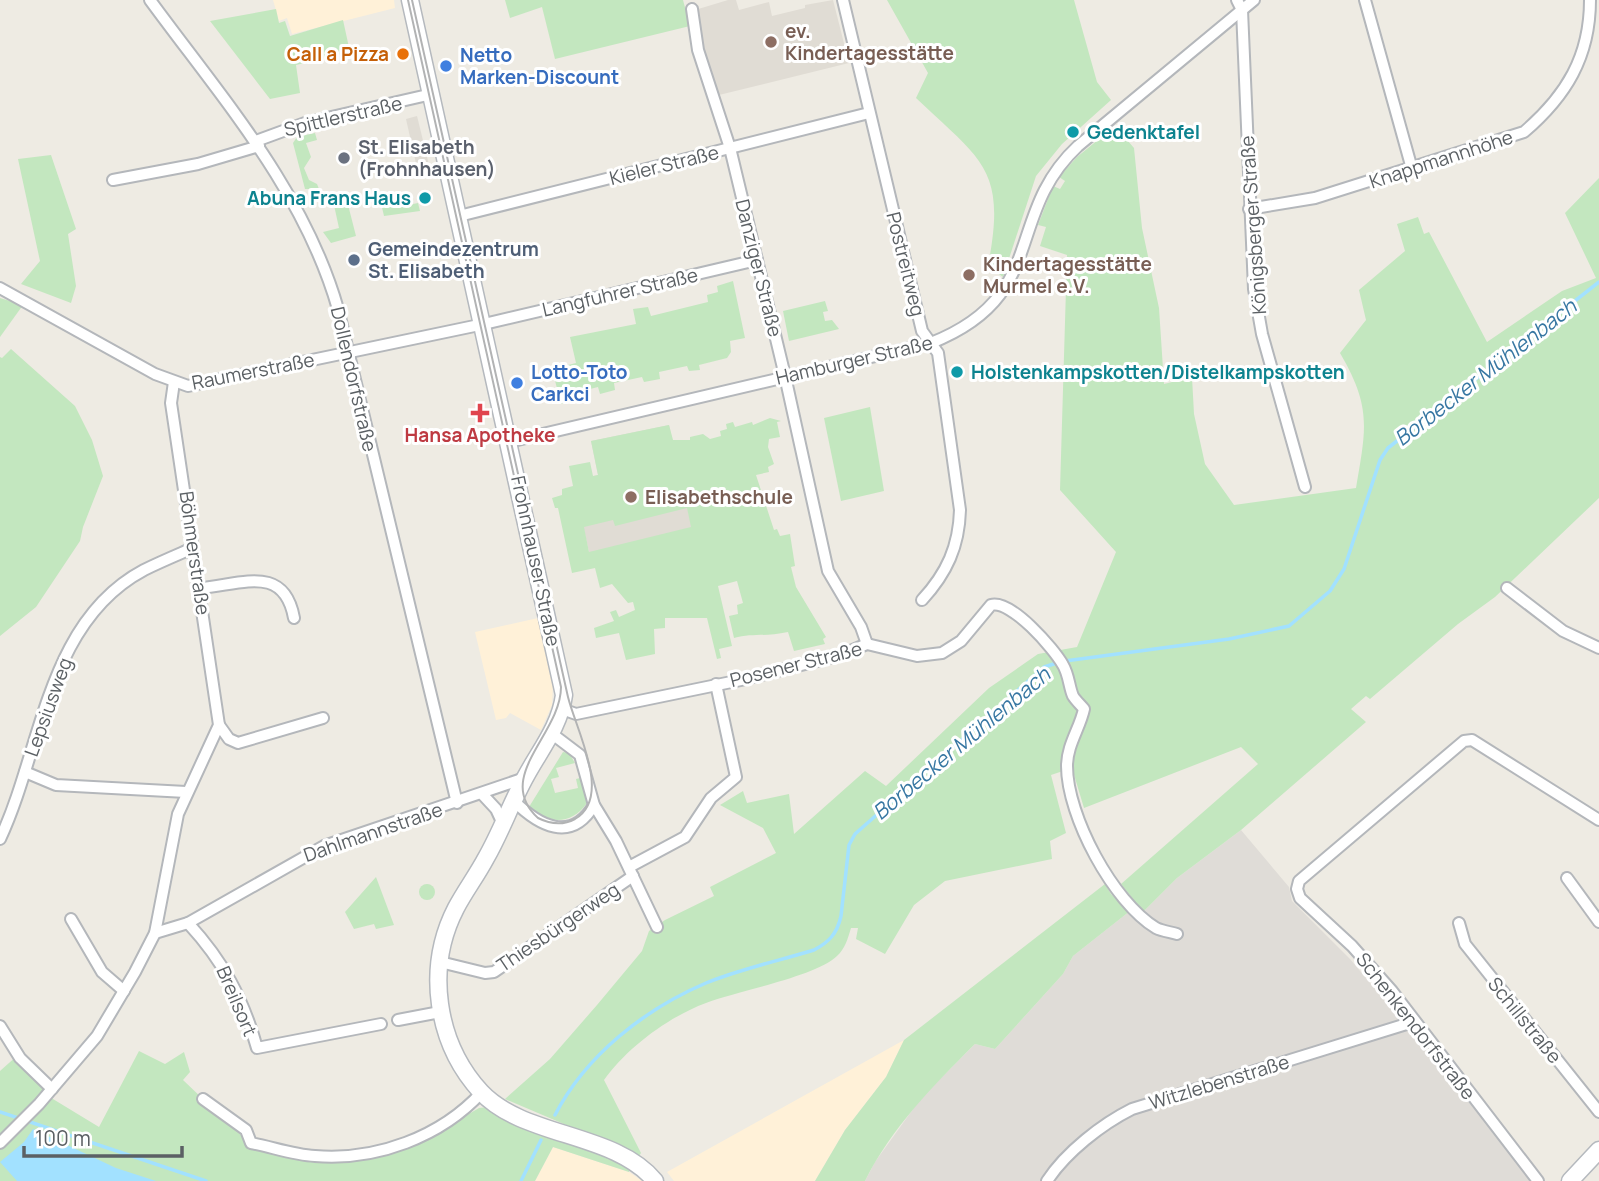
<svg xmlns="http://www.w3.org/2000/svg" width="1599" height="1181" viewBox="0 0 1599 1181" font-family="Manrope,sans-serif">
  <rect width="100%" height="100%" fill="#eeebe3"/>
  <g fill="#fff1d8">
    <path d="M273,0H394L395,8L292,34L287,18L279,21Z"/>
    <path d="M538,618L553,683L552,705L541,730L510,713L506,718L496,720L475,632Z"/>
    <path d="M904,1040L886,1077L845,1130L815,1181H674L667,1172Z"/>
    <path d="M553,1147L629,1172L642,1181H535Z"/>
  </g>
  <path fill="#dfdcd7" d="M1241,830L1289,887L1292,901L1350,959L1536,1181H865L875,1162L921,1098L975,1044L995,1049L1063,974L1073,956L1130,911L1138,917L1177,878Z"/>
  <g fill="#e0dcd4">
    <path d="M728,0H736L739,10L769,2L772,16L805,8V5L833,0L849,63L719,95L701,48L695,10Z"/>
    <path d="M417,116L429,165L417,168L406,119Z"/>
    <path d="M669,425L695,542L592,565L573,481L598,475L591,441Z"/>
  </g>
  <g fill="#c3e7bf" fill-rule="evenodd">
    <path d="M505,0H683L690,26L555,59L542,7L510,18Z"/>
    <path d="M887,0H1074L1097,82L1111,100L1062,144L1036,176L1003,277L988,266C1007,168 982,161 916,98L928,73Z"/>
    <path d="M276,9L279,23L285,21L290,36L343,20L350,52L296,65L300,93L270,99L210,21Z"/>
    <path d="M1115,126L1134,148L1142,228L1159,308L1164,384L1192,377L1194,414L1205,464L1234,505L1356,488C1366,428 1372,408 1340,353L1366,320L1359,290L1405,251L1397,224L1418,217L1424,234L1429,232L1487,342L1562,291L1596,278L1565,213L1599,178V498L1495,597L1458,624L1370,699L1366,696L1351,709L1366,722L1241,830L1177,878L1143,912L1121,884L1258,764L1241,747L1084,808L1072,768L1051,775L1066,833L1050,841L1052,859L945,881L914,905L885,954L856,939L858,928H851C848,938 845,949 837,956C815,977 737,991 706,1003C668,1017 627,1048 604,1080L641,1153L639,1156L505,1099L550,1059L597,1005L642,951L649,931L665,920L714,896L710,887L776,853L763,828L720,805L743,791L747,803L789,794L794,834L865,771L886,786L989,688L1038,654L1077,647L1116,552L1060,490L1067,255L1040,246L1046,227L1038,225L1053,186L1060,189L1065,181L1059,177L1077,157Z"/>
    <path d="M315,133L317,140L306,143L311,157L304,168L309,180L317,184L319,189H305L293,143L297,137Z"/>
    <path d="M51,155L76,229L68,234L76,286L71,303L21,284L40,261L18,159Z"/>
    <path d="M345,193L356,236L331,243L323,232L339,228L332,196Z"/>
    <path d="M406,194L408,205L418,203L420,211L384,216L380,199Z"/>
    <path d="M733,281L745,338L730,341L731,352L727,358L699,365L700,370L689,371L687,366L659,372L660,379L644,382L642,377L614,383L615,390L600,394L598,387L570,394L566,402L561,404L552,369L576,363L570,337L636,324L633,309L648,307L651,316L708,302L707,295L718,292L717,286Z"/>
    <path d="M0,298L23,305L0,337Z"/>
    <path d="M825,301L828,311L823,312L825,321L832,320L839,329L789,341L783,311Z"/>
    <path d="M11,349L75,406L92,440L103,476L83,527L80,541L36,607L0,636V357L2,358Z"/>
    <path d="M870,407L884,491L841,501L824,418Z"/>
    <path d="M770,418L781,421L777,422L780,437L769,439L768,447L774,464L768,467L769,472L756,475L774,530L777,529L780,536L790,534L795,566L791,567L796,587L826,637L823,639L825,644L794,651L788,632C766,637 752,633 734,638L729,616L738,614L737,605L743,603L737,581L718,586L732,646L719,649L721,658L717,659L707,618H665V628L654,629L655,654L626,660L619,633L596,638L594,628L614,621L610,612L616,610L619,617L635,610L633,602L628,603L612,584L600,588L595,568L572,573L558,508H555L552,498L562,495V489L573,486L569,466L590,462L593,476L598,475L591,441L669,425L673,440H690V437L703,434L710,439L721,436L720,431L727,429L726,424L733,422L735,427L752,422L753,425ZM687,508L691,527L589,552L584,527L613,520L615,526Z"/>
    <path d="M563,752L569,753L575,763L556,768L559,777L551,779L555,793L578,788L576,779L580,778L587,803C572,825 547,825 529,807Z"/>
    <path d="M376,877L394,925L376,929L374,924L354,929L345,912Z"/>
    <circle cx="427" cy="892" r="8"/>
    <path d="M1105,884L1111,894L1130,911L1073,956L1063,974L995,1049L975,1044C933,1086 892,1127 865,1181H815L845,1130L886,1077L904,1040Z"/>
    <path d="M139,1051L165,1064L184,1052L190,1072L183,1080L245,1139L311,1159L395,1151L416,1145L479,1108L488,1107L632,1166L629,1172L553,1147L535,1181H0V1146L48,1096L99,1127Z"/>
    <path d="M18,1055L51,1089L0,1141V1071Z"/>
  </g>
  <path fill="#a2e1ff" d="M33,1129L116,1168L156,1181H17L0,1162L24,1142Z"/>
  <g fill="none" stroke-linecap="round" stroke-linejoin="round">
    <g stroke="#a2e1ff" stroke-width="3.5">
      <path d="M1065,661L1229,639L1289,626L1330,591L1344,569L1380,460L1388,448L1599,282"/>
      <path d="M0,1112L206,1181"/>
      <path d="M555,1115C586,1055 645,1009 706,983C740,969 778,961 814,950C829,942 837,934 841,916L849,845L855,834L1044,667L1057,663"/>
      <path d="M521,1181L541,1140"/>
    </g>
    <g stroke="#b4b7bb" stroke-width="14">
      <g id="street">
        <path d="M150,0C221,97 304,190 338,309L457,803"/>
        <path d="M843,0L922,331L938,353L960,510C959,546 947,573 922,600"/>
        <path d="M1237,0L1242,10L1254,289L1262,334L1305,487"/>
        <path d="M1365,0L1412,169"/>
        <path d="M692,9L698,50L730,148L785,376L828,571L861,627L867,644"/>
        <path d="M256,141L305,123L432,94"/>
        <path d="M113,180L198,164L259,146"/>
        <path d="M1249,209L1315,198L1524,132C1566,96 1590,57 1590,0"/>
        <path d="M459,216L869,113"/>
        <path d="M0,288L155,374L188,386L484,324L757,260"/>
        <path d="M509,442L931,343C1050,296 1003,216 1078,146L1254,0"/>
        <path d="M200,588C240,585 284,563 294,618"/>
        <path d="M1507,588L1563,631L1599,648"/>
        <path d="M562,709L576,714L741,680L841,655L867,644L917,656L942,653L961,641L991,605C1011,599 1054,649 1063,665C1069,675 1069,687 1073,696C1076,701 1081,705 1084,709C1080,728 1067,745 1067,766C1067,816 1113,902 1156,928C1162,931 1170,932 1177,934"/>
        <path d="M219,725L229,739L238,743L323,718"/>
        <path d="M551,733L580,755L594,805L616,841L657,927"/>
        <path d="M25,772L56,785L186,792"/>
        <path d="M483,795L496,809L503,824"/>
        <path d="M514,801C538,825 571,844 594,805"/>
        <path d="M0,839C42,750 46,622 144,570C160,562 177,555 193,548"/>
        <path d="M629,867L685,837L711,798L736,777L716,684"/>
        <path d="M1567,878L1599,922"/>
        <path d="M71,919L102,972L124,991"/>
        <path d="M188,923C223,961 243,998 257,1048L381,1024"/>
        <path d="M1459,923L1465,944L1599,1112"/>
        <path d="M155,933L188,923L324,846L525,778"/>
        <path d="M440,962L485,973L494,972L633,876"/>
        <path d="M398,1020L440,1012"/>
        <path d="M0,1026L20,1058L52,1089"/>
        <path d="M203,1099L246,1130L251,1143C272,1147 294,1155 315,1156C376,1161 441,1137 482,1092"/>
        <path d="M0,1143L39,1104L97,1036L135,972L155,933L178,814L219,725L171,403L174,382"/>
        <path d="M1047,1181C1066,1152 1102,1124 1132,1109L1413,1022"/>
        <path d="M1538,1181L1392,991L1352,946L1300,898L1297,889L1299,881L1464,741L1472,740L1599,820"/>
      </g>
    </g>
    <g stroke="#b5b9be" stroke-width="19">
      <g id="secondary">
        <path d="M410,0L564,695C560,726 540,750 526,776C511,803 501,832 486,858C477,875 465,891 456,908C425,968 436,1043 481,1092C524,1138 615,1132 655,1181"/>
        <path d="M1570,1181L1599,1150"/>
      </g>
    </g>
    <use href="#street" stroke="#fff" stroke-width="10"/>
    <use href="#secondary" stroke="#fff" stroke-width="16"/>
    <path stroke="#b2b3b4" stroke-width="2" d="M408,0L561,687C561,734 493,777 538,818C550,824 562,826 575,819C613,797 576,730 568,697L412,0"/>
  </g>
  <g fill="#8d6e63" stroke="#fff" stroke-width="2.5">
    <circle cx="771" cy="42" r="7"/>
    <circle cx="969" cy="275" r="7"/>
    <circle cx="631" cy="497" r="7"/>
  </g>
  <circle fill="#e8710a" stroke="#fff" stroke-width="2.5" cx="403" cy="54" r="7"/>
  <g fill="#3f7fe0" stroke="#fff" stroke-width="2.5">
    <circle cx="446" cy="66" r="7"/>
    <circle cx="517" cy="383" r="7"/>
  </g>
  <g fill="#0f9aa8" stroke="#fff" stroke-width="2.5">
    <circle cx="1073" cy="132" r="7"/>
    <circle cx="425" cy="198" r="7"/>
    <circle cx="957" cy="372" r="7"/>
  </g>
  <circle fill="#6b7280" stroke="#fff" stroke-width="2.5" cx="344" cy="158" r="7"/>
  <circle fill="#5c6f8a" stroke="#fff" stroke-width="2.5" cx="354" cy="260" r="7"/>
  <path fill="#e0444e" stroke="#fff" stroke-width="2.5" d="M476.5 402.5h7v7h7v7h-7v7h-7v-7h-7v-7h7z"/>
  <g text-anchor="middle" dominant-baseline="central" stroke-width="6" stroke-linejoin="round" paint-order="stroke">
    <g font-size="19" font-weight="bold" fill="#785e54" stroke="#fff" text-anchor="start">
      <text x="785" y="31">ev.<tspan x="785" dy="22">Kindertagesstätte</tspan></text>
      <text x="983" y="264">Kindertagesstätte<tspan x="983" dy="22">Murmel e.V.</tspan></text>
      <text x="645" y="497">Elisabethschule</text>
    </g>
    <g font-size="19" font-weight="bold" fill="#c56008" stroke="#fff" text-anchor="end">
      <text x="389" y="54">Call a Pizza</text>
    </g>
    <g font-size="19" font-weight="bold" fill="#366cbe" stroke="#fff" text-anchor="start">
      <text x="460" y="55">Netto<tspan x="460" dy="22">Marken-Discount</tspan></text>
      <text x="531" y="372">Lotto-Toto<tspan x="531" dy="22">Carkci</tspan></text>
    </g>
    <g font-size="19" fill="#5b6064" stroke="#fff">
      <text transform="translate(343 116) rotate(-13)">Spittlerstraße</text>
      <text transform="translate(1441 159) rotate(-18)">Knappmannhöhe</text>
      <text transform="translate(664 165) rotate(-14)">Kieler Straße</text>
      <text transform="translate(1253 225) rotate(-94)">Königsberger Straße</text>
      <text transform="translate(906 264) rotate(76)">Postreitweg</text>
      <text transform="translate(759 268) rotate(76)">Danziger Straße</text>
      <text transform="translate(620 292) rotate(-13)">Langfuhrer Straße</text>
      <text transform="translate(854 360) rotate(-13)">Hamburger Straße</text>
      <text transform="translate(253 371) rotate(-11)">Raumerstraße</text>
      <text transform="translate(354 379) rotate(77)">Dollendorfstraße</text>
      <text transform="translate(195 553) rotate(82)">Böhmerstraße</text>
      <text transform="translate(536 561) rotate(78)">Frohnhauser Straße</text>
      <text transform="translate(796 664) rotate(-14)">Posener Straße</text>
      <text transform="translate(48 707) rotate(-70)">Lepsiusweg</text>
      <text transform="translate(373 832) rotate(-19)">Dahlmannstraße</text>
      <text transform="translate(558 927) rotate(-34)">Thiesbürgerweg</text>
      <text transform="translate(237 1001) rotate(67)">Breilsort</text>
      <text transform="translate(1525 1020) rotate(51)">Schillstraße</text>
      <text transform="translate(1416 1026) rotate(52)">Schenkendorfstraße</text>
      <text transform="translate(1219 1082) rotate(-17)">Witzlebenstraße</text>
    </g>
    <g font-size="19" font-weight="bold" fill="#0d838f" stroke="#fff" text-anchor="start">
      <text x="1087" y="132">Gedenktafel</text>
      <text x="411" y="198" text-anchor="end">Abuna Frans Haus</text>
      <text x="971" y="372">Holstenkampskotten/Distelkampskotten</text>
    </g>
    <g font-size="19" font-weight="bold" fill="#5b616d" stroke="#fff" text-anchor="start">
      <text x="358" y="147">St. Elisabeth<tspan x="358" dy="22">(Frohnhausen)</tspan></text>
    </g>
    <g font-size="19" font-weight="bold" fill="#4e5e75" stroke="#fff" text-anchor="start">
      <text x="368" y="249">Gemeindezentrum<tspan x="368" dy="22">St. Elisabeth</tspan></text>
    </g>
    <g font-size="19" font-weight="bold" fill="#be3a42" stroke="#fff">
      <text x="480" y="435">Hansa Apotheke</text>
    </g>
    <g font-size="21" font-style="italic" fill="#3777a2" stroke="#fff">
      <text transform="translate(1485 372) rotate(-38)">Borbecker Mühlenbach</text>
      <text transform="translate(961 743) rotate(-40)">Borbecker Mühlenbach</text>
    </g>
  </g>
  <path d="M24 1146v10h158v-10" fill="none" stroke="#5b6064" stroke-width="3.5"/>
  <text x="35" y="1146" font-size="21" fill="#5b6064" stroke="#ffffff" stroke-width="5" paint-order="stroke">100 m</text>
</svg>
